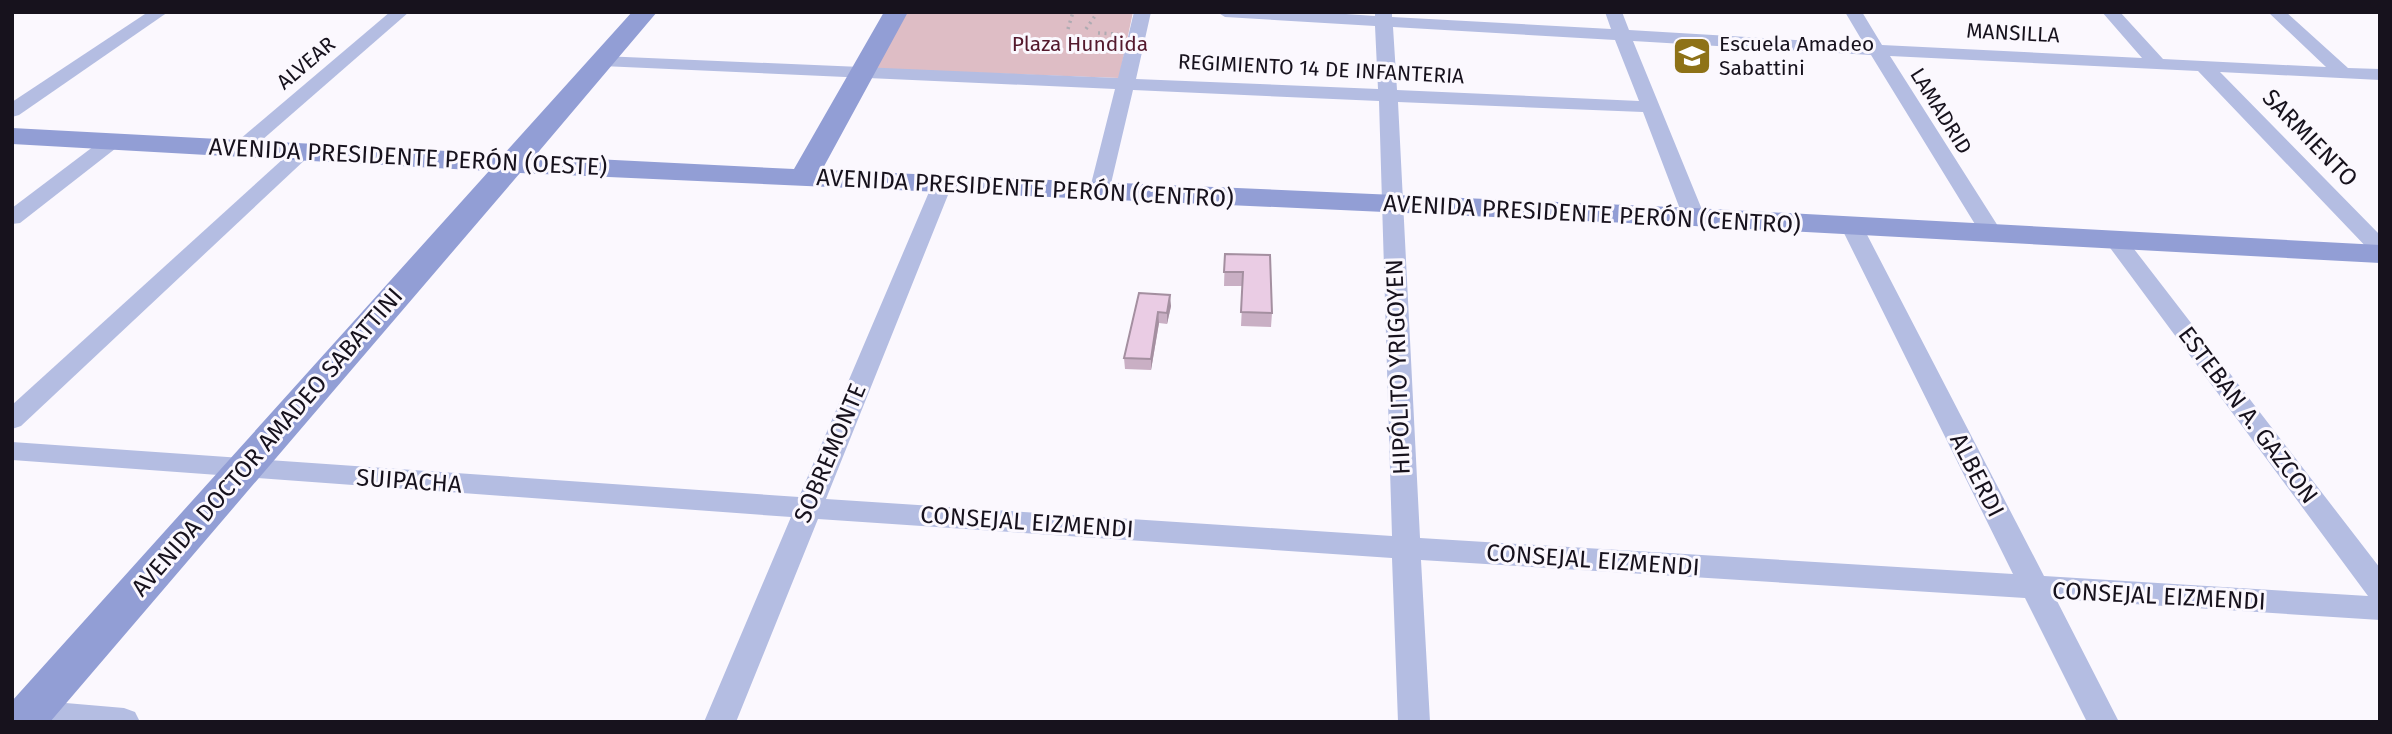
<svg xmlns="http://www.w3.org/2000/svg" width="2392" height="734" viewBox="0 0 2392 734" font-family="'Fira Sans',sans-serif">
  <rect width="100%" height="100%" fill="#fbf8fe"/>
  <path fill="#debdc5" d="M907,12H1133L1119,78L875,69Z"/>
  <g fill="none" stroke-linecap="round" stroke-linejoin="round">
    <g stroke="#aeabb2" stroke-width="3.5" stroke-dasharray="2 4.5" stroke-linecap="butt">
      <path d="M1068,29L1073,12"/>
      <path d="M1086,29L1097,13"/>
      <path d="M1098,33L1118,34"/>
      <path d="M1093,51H1113"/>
    </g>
    <g fill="#b4bde2" fill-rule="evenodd">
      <path d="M148,12H168L19,115L12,117V102Z"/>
      <path d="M390,12H409L247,153H233L230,149L233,145Z"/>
      <path d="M1134,12H1151L1136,79L1378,89L1375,26L1225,17L1217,12H1317L1375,16V12H1392V17L1611,29L1605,12H1622L1629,30L1864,44L1845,12H1862L1882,45L2142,58L2102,12H2120L2163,59L2326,67L2268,12H2286L2348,68L2380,69V80L2220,72L2380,235V255L2372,253L2198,71L1890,56L2003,234L2000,239H1984L1981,234L1871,55L1633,41L1705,217L1702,222H1686L1683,217L1643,112L1398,102L1420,538L2013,574L1841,227L1844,222H1860L1863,227L2044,576L2368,596L2105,241L2108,236H2124L2380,568V620L2056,599L2119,722H2087L2025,598L1421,560L1430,722H1398L1392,558L818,519L736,722H704L791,517L12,460V442L799,497L932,185L935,181H949L952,185L826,499L1392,536L1379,101L1133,90L1109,192L1106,196H1092L1089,192L1115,89L602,66L593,61L602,56L1118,78ZM1393,27L1615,40L1639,101L1397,90Z"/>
      <path d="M113,135L120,137L123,141L120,145L20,223L12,224V208L106,137Z"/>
      <path d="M301,147L308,149L311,153L308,157L21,426L12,429V405L294,149Z"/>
      <path d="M54,702L124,708L135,712L140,722H41L38,716L43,706Z"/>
    </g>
    <path fill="#929ed5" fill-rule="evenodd" d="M632,12H657L535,156L794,169L884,12H908L822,170L1694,208L2380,245V263L1694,226L520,173L50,722H12V701L489,171L12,144V128L504,154Z"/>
  </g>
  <g fill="#c9afc4">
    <path d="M1225,254L1270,255L1272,313L1271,327L1241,326L1243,286H1224Z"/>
    <path d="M1139,293L1171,306L1167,324L1159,323L1151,370L1125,369L1124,358Z"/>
  </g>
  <g fill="#a48fa0">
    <path d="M1170,295L1171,306L1167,324V313Z"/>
    <path d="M1158,312L1159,323L1151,370V359Z"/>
  </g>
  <g fill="#eacce4" stroke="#a48fa0" stroke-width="2">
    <path d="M1225,254L1270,255L1272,313L1241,312L1243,272H1224Z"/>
    <path d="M1139,293L1170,295L1167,313L1158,312L1151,359L1124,358Z"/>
  </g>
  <defs>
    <g id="school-square" transform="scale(2.0125)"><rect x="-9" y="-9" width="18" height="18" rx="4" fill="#8e7217" stroke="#fbf8fe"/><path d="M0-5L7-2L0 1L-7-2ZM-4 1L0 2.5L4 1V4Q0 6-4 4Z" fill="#fff"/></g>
  </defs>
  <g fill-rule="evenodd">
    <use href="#school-square" x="1692" y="56"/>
  </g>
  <g text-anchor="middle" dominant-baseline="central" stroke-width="6" stroke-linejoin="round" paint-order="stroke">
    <g font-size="21" fill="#17121d" stroke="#fbf8fe">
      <text transform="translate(2013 33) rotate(3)">MANSILLA</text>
      <text transform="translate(306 63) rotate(-40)">ALVEAR</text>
      <text transform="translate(1321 69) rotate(3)">REGIMIENTO 14 DE INFANTERIA</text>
      <text transform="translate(1941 111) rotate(58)">LAMADRID</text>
    </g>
    <g font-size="21" fill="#54192d" stroke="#fbf8fe">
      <text x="1080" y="44">Plaza Hundida</text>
    </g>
    <g font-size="21" fill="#17121d" stroke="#fbf8fe" text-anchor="start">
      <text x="1719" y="44">Escuela Amadeo<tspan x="1719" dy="24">Sabattini</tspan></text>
    </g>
    <g font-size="24" fill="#17121d" stroke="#fbf8fe">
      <text transform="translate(2310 138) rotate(46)">SARMIENTO</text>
      <text transform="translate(408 157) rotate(3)">AVENIDA PRESIDENTE PERÓN (OESTE)</text>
      <text transform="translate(1025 188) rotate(3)">AVENIDA PRESIDENTE PERÓN (CENTRO)</text>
      <text transform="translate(1592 214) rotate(3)">AVENIDA PRESIDENTE PERÓN (CENTRO)</text>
      <text transform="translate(1398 367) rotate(-92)">HIPÓLITO YRIGOYEN</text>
      <text transform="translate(2248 415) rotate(53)">ESTEBAN A. GAZCON</text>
      <text transform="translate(267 442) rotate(-49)">AVENIDA DOCTOR AMADEO SABATTINI</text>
      <text transform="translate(830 453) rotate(-67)">SOBREMONTE</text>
      <text transform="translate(1977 475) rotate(63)">ALBERDI</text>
      <text transform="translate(409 481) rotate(4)">SUIPACHA</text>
      <text transform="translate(1027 522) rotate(4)">CONSEJAL EIZMENDI</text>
      <text transform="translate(1593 560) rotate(4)">CONSEJAL EIZMENDI</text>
      <text transform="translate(2159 596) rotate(3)">CONSEJAL EIZMENDI</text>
    </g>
  </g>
  <rect width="2392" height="734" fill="none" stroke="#17121d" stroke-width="28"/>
</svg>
